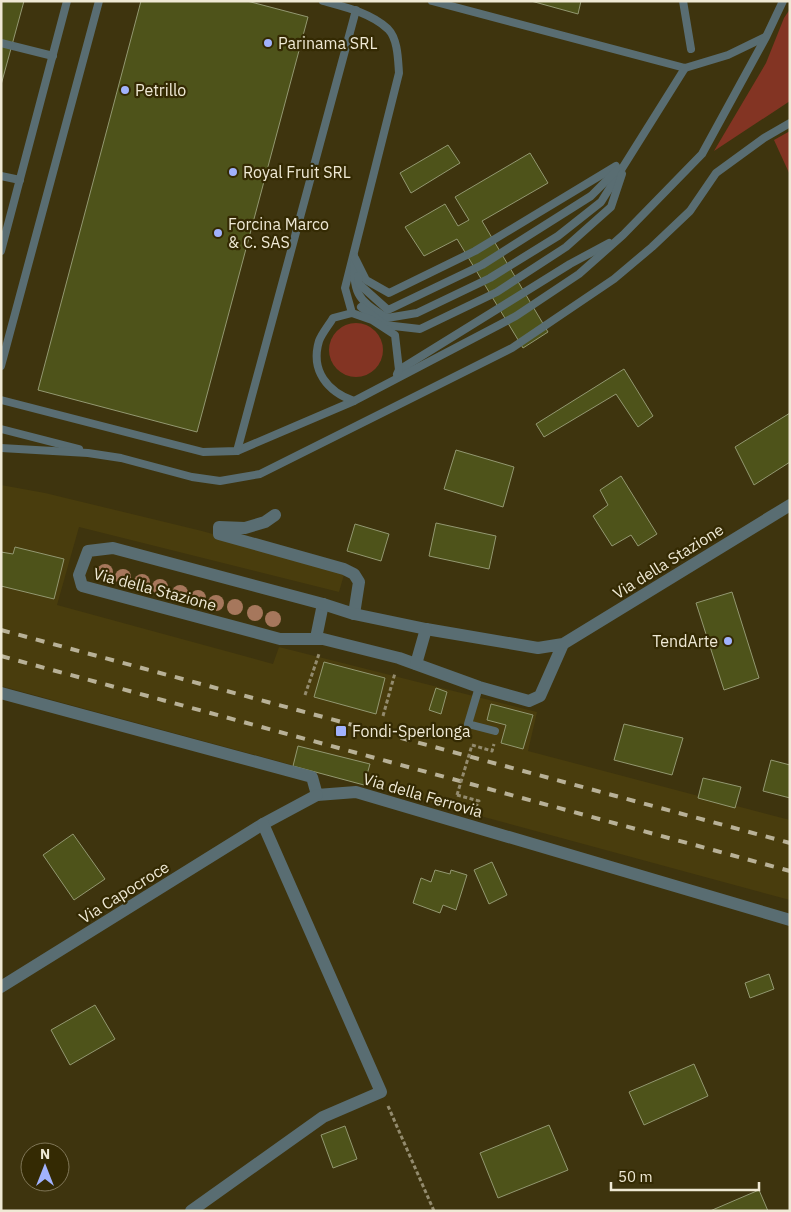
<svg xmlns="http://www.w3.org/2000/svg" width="791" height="1212" viewBox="0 0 791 1212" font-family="'IBM Plex Sans',sans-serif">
  <rect width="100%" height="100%" fill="#3e340e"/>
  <path fill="#493d0d" d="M1,485L45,493L202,531L345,571L339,592L79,527L57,605L273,664L279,647L537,712L528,751L790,820V900L1,686Z"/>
  <g fill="#833423">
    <path d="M790,9V101L714,151L766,63L784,18Z"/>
    <path d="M790,131V175L774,140Z"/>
    <circle cx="356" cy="350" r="27"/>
  </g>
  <g fill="#4e531a" stroke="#939871">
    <path d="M1,1H24L1,85Z"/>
    <path d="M141,1H247L308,17L197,432L38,390Z"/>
    <path d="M531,1H581L578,14Z"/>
    <path d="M448,145L460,163L411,193L400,173Z"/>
    <path d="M530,153L548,183L482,221L548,332L523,348L457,239L424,256L405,227L445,204L458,226L469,220L455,197Z"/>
    <path d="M624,369L653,416L638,427L616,394L544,437L536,424Z"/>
    <path d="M790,413V462L754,485L735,447Z"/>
    <path d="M456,450L514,467L503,507L444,489Z"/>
    <path d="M621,476L657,534L638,546L631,535L612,546L593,516L608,505L600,490Z"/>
    <path d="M436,523L496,536L489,569L429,556Z"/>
    <path d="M355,524L389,534L381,561L347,551Z"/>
    <path d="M15,547L64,559L54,599L1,586V552L13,554Z"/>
    <path d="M732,592L759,678L724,690L696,603Z"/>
    <path d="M324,662L385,678L376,714L314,697Z"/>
    <path d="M436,688L447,692L441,714L429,710Z"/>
    <path d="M491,704L533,715L523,749L501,743L506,725L487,720Z"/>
    <path d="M624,724L683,738L672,775L614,760Z"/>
    <path d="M298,746L370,764L364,785L293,766Z"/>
    <path d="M771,760L790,765V798L763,791Z"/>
    <path d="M703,778L741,787L735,808L698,798Z"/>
    <path d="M73,834L105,879L74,900L43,855Z"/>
    <path d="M492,862L507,895L489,904L474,870Z"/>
    <path d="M435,870L450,874L451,870L467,875L456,910L443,905L440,913L413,903L421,878L431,882Z"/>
    <path d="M769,974L774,989L750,998L745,983Z"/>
    <path d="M95,1005L115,1039L70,1065L51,1030Z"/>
    <path d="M694,1064L708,1096L644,1125L629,1092Z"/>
    <path d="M549,1125L568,1170L498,1198L480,1153Z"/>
    <path d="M345,1126L357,1159L333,1168L321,1135Z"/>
    <path d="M759,1190L768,1211H710Z"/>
  </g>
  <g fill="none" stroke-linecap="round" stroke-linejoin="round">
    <g stroke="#938b6e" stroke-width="3" stroke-dasharray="4 2.5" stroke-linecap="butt">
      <path d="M305,695L319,654"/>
      <path d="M383,716L395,673"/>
      <path d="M472,745L492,751L494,744"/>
      <path d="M457,795L479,801L474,810"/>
      <path d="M388,1106L434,1211"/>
    </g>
    <g stroke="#596d72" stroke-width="8">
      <path d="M323,1C345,7 371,13 388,29C398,39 398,60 399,73L345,288L352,313"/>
      <path d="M432,1L685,68L728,55L765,37"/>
      <path d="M683,1L691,49"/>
      <path d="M1,43L53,56"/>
      <path d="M1,176L20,180"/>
      <path d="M1,251L67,1"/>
      <path d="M354,256C354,294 355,298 387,318L417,313L490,278L558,236L601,202L685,68"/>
      <path d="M355,258L366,280L389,293L475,251L616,166"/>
      <path d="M358,276L359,284L388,310L482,265L591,196L618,169"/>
      <path d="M361,307L385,325L420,329L497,292L566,247L611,207L622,174"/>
      <path d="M1,366L99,1"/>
      <path d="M399,370L570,264L609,243"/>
      <path d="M1,400L203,452L237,451L354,401L516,316L579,274L623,235L702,154L766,37L783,1"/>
      <path d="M354,401C328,392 310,371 319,341C322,333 329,325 333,318L352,313L372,320L395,335L399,370L397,374"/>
      <path d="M1,429L79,449"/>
      <path d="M1,448L88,453L121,458L192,477L220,481L260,474L512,348L614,279L652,247L690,211L716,173L764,138L790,123"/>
      <path d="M237,451L356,10"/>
      <path d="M479,687L468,724L495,731"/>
    </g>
    <g stroke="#596d72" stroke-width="12">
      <path d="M275,515L265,522L245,528L219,527V534L344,569L354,574L359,582L354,614"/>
      <path d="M316,638L323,604"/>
      <path d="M563,644L540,696L529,701L479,687L399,658L323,639H280L82,586L79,575L88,551L113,548L323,604L354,614L426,629L538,648L563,644L790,505"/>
      <path d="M416,664L426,629"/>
      <path d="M1,693L312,777L317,795L356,792L790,920"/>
      <path d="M1,987L263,824L317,795"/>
      <path d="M191,1211L323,1117L381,1092L263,824"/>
    </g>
    <g stroke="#b8b197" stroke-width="4" stroke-dasharray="9 9" stroke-linecap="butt">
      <path d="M1,630L790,843"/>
      <path d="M1,656L790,871"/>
    </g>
    <path stroke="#938b6e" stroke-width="3" stroke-dasharray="4 2.5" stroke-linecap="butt" d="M457,795L472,745"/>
  </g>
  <g fill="#a6775c">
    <circle cx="105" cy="572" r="8"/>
    <circle cx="123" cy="577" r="8"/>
    <circle cx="142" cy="582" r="8"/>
    <circle cx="160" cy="587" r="8"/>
    <circle cx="180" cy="593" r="8"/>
    <circle cx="198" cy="598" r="8"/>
    <circle cx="216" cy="603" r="8"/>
    <circle cx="235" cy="607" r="8"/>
    <circle cx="255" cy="613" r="8"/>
    <circle cx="273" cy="619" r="8"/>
  </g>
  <g fill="#a1b2fd" stroke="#342a03" stroke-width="2">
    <circle cx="268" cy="43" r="5"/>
    <circle cx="125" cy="90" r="5"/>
    <circle cx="233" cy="172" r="5"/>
    <circle cx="218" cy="233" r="5"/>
    <circle cx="728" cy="641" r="5"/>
    <rect x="335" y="725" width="12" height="12" rx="2.5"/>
  </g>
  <g text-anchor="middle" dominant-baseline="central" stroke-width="4.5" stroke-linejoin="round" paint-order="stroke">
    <g font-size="16" fill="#efe9d5" stroke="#342a03" text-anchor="start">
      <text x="278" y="43">Parinama SRL</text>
      <text x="135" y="90">Petrillo</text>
      <text x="243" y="172">Royal Fruit SRL</text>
      <text x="228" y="224">Forcina Marco<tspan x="228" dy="18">&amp; C. SAS</tspan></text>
      <text x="718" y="641" text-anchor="end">TendArte</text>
      <text x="352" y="731">Fondi-Sperlonga</text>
    </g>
    <g font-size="16" fill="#efe9d5" stroke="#342a03">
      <text transform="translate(668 561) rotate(-32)">Via della Stazione</text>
      <text transform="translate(155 589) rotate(15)">Via della Stazione</text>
      <text transform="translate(423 795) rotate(16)">Via della Ferrovia</text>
      <text transform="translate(124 892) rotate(-32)">Via Capocroce</text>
    </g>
  </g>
  <rect width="791" height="1212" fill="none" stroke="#efe9d5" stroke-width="5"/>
  <g transform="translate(45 1167)"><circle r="24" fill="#342a03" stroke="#7f7657"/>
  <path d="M0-4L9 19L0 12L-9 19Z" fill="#a1b2fd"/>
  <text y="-8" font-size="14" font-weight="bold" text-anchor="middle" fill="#efe9d5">N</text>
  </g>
  <path d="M611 1182v8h148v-8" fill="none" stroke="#efe9d5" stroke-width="2.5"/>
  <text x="618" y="1182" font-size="15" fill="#efe9d5" stroke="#342a03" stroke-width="4" paint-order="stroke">50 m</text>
</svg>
